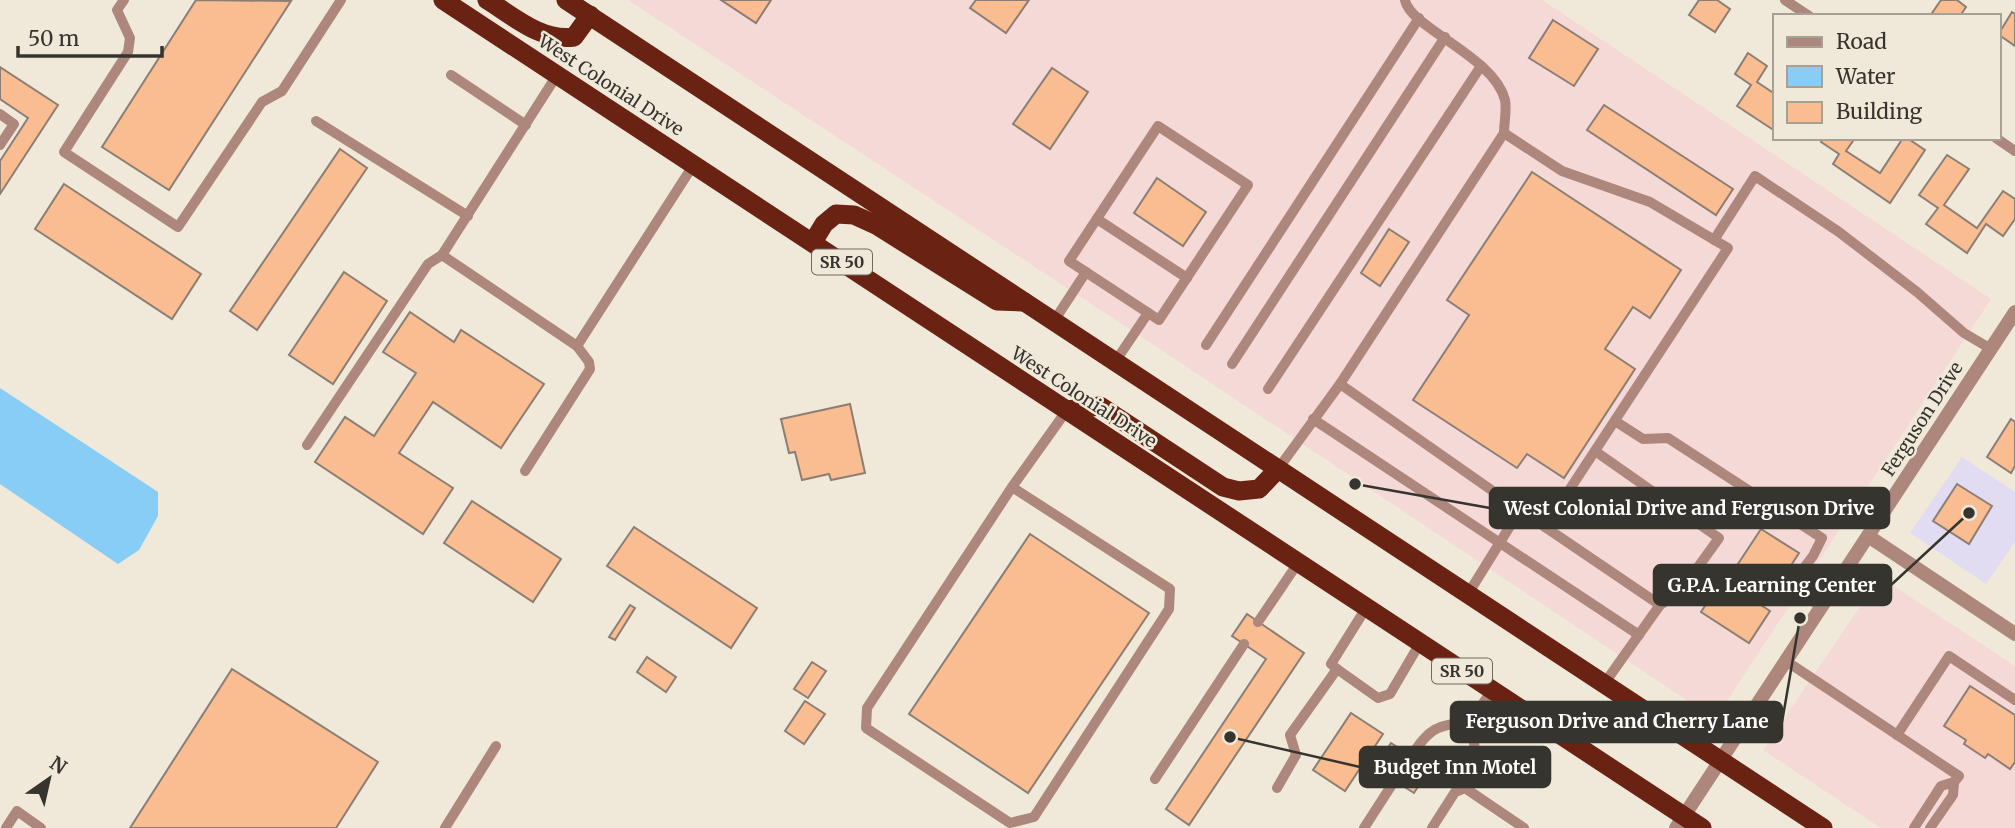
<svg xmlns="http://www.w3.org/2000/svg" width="2015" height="828" viewBox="0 0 2015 828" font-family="Merriweather,serif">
  <rect width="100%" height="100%" fill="#f0e9d9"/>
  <g fill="#f4d9d6">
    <path d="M628,0H1542L1991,299L1715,719L1169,355Z"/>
    <path d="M1880,577L2015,666V828H1881L1763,750Z"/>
  </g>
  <path fill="#e2dcf2" d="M1962,457L2015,492V542L1986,584L1910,533Z"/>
  <path fill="#87cdf5" d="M0,388L158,492V516L139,550L118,564L0,484Z"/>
  <g fill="#f9bd91" stroke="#8c7e74" stroke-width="2">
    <path d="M196,0L291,1L169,190L102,147Z"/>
    <path d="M721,0H771L756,23Z"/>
    <path d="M976,0H1029L1006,33L970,8Z"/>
    <path d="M1699,0H1717L1730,9L1715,32L1689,15Z"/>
    <path d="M1941,0H1957L1966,7L1960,16H1930Z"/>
    <path d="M2012,12L2015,14V46L2002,37L1999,41V29L2001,30Z"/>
    <path d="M1553,20L1598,49L1574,86L1529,58Z"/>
    <path d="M1748,53L1767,66L1757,82L1775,94V131L1737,106L1751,85L1735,74Z"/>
    <path d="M0,67L58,105L0,194V161L28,118L0,99Z"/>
    <path d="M1052,68L1088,92L1050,149L1013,124Z"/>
    <path d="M1604,105L1733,189L1716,215L1587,130Z"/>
    <path d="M1823,138H1855L1846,151L1880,173L1903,138H1907L1925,150L1890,203L1833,164L1839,154L1821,142Z"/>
    <path d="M340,149L367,168L257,330L230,311Z"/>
    <path d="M1947,155L1969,169L1944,205L1977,228L2003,191L2015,199V219L2003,236L1986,224L1967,253L1926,224L1938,208L1919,195Z"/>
    <path d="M1532,172L1681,270L1650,318L1633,307L1605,349L1635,369L1564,478L1527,454L1517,468L1413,400L1469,315L1447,300Z"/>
    <path d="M1157,178L1206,212L1183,246L1134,213Z"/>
    <path d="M64,184L201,274L172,319L35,229Z"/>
    <path d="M1389,229L1409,242L1380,286L1361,273Z"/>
    <path d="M344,272L387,301L333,384L289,355Z"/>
    <path d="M410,312L454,342L461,330L544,384L501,448L433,402L399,453L453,488L423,534L315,462L345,417L374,436L416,373L383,352Z"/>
    <path d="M850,404L865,473L831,480L829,474L802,480L795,452L789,453L781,419Z"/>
    <path d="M2011,419L2015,422V466L2011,473L1987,457Z"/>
    <path d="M1957,484L1992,506L1969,544L1933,521Z"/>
    <path d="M472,501L561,559L533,602L444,543Z"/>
    <path d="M634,527L757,608L731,648L607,566Z"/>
    <path d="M1761,529L1799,553L1772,595L1734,570Z"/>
    <path d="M1030,534L1149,613L1028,793L909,714Z"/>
    <path d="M1722,580L1770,611L1749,643L1701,612Z"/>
    <path d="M630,605L635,608L615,640L609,637Z"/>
    <path d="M1247,614L1304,653L1189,825L1166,809L1266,659L1232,636Z"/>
    <path d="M647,657L676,677L666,692L637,672Z"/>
    <path d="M812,662L826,671L808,698L794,689Z"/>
    <path d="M232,669L378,762L336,828H130Z"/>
    <path d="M1970,686L2015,715V762L2010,769L1988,754L1985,758L1964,744L1966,740L1944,726Z"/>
    <path d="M805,701L825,714L804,744L785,731Z"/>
    <path d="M1351,713L1383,734L1345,791L1313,770Z"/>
    <path d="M1391,743L1430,768L1414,793L1374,768Z"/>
  </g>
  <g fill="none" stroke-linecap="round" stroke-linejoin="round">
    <g stroke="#ae877c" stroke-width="10">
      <path d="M124,0L117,10L130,38L128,52L64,152L178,227L262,102L282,91L341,0"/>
      <path d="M1405,0C1410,28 1494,56 1505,100C1507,110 1504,123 1504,133"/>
      <path d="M1785,0L1809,16"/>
      <path d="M451,75L526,125"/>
      <path d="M557,75L442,255L577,346L694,164"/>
      <path d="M0,114L14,124L0,145"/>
      <path d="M316,121L468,216"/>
      <path d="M1158,126L1248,185L1159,320L1069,261Z"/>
      <path d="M1996,138L2015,151"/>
      <path d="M1097,219L1187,278"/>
      <path d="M1714,240L1755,176L1839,232L1917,292L1964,333L1991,349"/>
      <path d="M1054,321L1086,272"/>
      <path d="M1206,345L1419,18"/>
      <path d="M1115,362L1148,313"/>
      <path d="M1232,364L1445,37"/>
      <path d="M1340,384L1520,510"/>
      <path d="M1268,389L1481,66"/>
      <path d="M1313,419L1639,635"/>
      <path d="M1615,421L1643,439L1668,438L1822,538L1813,556L1790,586L1822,607"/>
      <path d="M307,445L428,264L442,255"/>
      <path d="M1595,451L1719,538L1680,592L1660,605"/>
      <path d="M1278,469L1340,384L1504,133L1562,171L1650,202L1728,248L1545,527"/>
      <path d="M525,471L590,369L589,362L577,346"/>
      <path d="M1012,487L1170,589L1169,609L1034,817L1010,823L866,728L867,708L1012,487L1067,410"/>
      <path d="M1468,594L1520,510L1660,605L1604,684"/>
      <path d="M1258,622L1298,563"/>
      <path d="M1786,661L1959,776L1954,782"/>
      <path d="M1337,669L1331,664L1366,608"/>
      <path d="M1897,735L1949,656L2015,700"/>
      <path d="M1411,756C1430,728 1436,725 1470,722"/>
      <path d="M1155,779L1244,644"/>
      <path d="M1277,788L1296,755L1290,735L1337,669L1378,698L1390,694L1420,643"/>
      <path d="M1465,788L1476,754L1470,722L1492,690"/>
      <path d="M6,828L17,811L41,828"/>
      <path d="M445,828L496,746"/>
      <path d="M1364,828L1395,780"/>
      <path d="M1432,828L1455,792L1465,788L1524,828"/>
      <path d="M1914,828L1941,786L1954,782L1953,795L1930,828"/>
    </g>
    <path stroke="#ae877c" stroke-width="14" d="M1868,536L2015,634"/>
    <path stroke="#ae877c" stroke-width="14" d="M1676,828L2015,312"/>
    <g stroke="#6a2212" stroke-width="19">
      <path d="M443,0L1702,828"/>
      <path d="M487,0C513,16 542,42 574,37L590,15"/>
      <path d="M566,0L1823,828"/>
      <path d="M813,242L824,224L836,214L854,215L876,225L997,301L1024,302"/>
      <path d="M1067,410L1100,406L1223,487L1239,491L1259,489L1278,469"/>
    </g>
  </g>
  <g text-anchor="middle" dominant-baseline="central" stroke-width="5" stroke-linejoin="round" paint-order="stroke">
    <g fill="#f0e9d9" stroke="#6e6a61" stroke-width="2">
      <rect x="812" y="249.5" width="60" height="25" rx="5"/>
      <rect x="1432" y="658.5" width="60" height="25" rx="5"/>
    </g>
    <g font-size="16" font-weight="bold" fill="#36342e">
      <text x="842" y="262">SR 50</text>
      <text x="1462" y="671">SR 50</text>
    </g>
    <g font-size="18" fill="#36342e" stroke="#f0e9d9">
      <text transform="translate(611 85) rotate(33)">West Colonial Drive</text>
      <text transform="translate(1084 397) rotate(33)">West Colonial Drive</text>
      <text transform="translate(1922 419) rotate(-57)">Ferguson Drive</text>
    </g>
  </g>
  <path fill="none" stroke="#36342e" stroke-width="2.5" d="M1355 484L1490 508M1969 513L1891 585M1800 618L1782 722M1230 737L1360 767"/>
  <g fill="#36342e" stroke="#f0e9d9" stroke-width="2.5">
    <circle cx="1355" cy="484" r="7"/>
    <circle cx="1969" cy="513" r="7"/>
    <circle cx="1800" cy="618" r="7"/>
    <circle cx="1230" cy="737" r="7"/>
  </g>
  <g fill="#36342e" stroke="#36342e" stroke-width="2.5">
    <rect x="1490" y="488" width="399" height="40" rx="7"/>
    <rect x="1654" y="565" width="237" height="40" rx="7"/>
    <rect x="1451" y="702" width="331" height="40" rx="7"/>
    <rect x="1360" y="747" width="190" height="40" rx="7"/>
  </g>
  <g font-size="19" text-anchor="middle" font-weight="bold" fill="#fff">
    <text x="1689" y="515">West Colonial Drive and Ferguson Drive</text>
    <text x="1772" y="592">G.P.A. Learning Center</text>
    <text x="1617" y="728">Ferguson Drive and Cherry Lane</text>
    <text x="1455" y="774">Budget Inn Motel</text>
  </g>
  <rect x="1773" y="14" width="228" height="126" fill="#f0e9d9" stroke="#a6a195" stroke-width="2"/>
  <rect x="1787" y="37" width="35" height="10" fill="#ae877c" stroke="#a6a195" stroke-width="2"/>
  <text x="1836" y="49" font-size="21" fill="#36342e">Road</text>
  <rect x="1787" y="66" width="35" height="21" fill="#87cdf5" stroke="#a6a195" stroke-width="2"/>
  <text x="1836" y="84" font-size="21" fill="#36342e">Water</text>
  <rect x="1787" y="102" width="35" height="21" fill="#f9bd91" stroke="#a6a195" stroke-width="2"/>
  <text x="1836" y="119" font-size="21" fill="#36342e">Building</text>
  <g transform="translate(49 779) rotate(34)" stroke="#f0e9d9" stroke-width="5" paint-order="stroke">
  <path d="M0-5L12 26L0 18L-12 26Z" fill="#36342e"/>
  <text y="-10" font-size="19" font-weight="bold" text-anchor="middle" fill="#36342e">N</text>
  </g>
  <path d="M18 46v10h144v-10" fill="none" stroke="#36342e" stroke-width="3.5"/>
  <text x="28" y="46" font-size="21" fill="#36342e" stroke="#f0e9d9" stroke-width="5" paint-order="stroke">50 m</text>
</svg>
